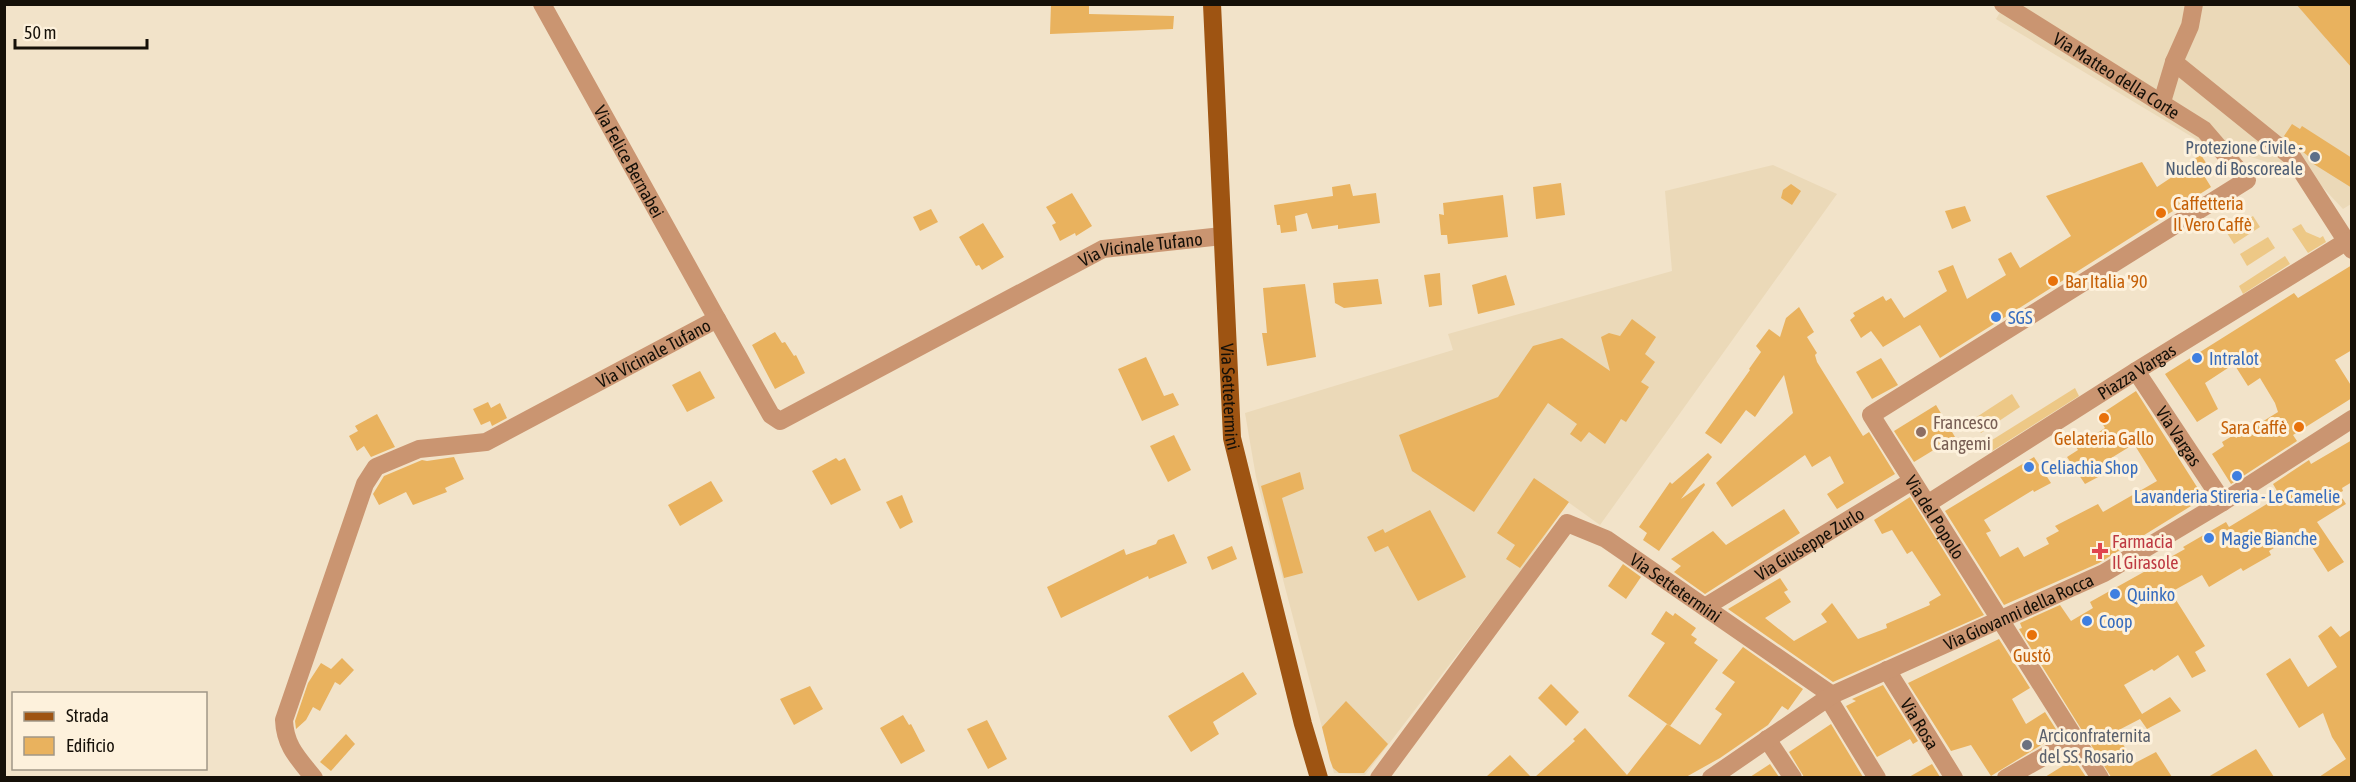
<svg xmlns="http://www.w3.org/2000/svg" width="2356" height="782" viewBox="0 0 2356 782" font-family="'Asap Condensed',sans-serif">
  <rect width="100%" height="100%" fill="#f2e3c9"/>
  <g fill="#ebd9b8">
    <path d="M2005,4L2351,5V204L2343,209L2312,176L2199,141L1996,19Z"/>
    <path d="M1773,165L1837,194L1600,525L1568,502L1522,570L1365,775L1334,773L1256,477L1245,413L1453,350L1448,334L1672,271L1665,191Z"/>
  </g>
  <g fill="#edc886">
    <path d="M2253,216L2260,227L2234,244L2227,233Z"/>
    <path d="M2301,224L2306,232L2320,238L2323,236L2326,242L2308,253L2292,229Z"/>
    <path d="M2268,237L2275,248L2247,266L2240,254Z"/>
    <path d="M2285,256L2290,264L2243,294L2239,286Z"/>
    <path d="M2075,388L2079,396L1989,453L1984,445Z"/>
    <path d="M2012,394L2020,407L1981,433L1972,420Z"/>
  </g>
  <g fill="#e9b25e">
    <path d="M1051,4H1089V14L1174,16L1173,29L1050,34Z"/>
    <path d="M2296,4H2352V68L2322,34Z"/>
    <path d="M2292,124L2300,129L2302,126L2352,158V188L2312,163L2314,161L2284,136Z"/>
    <path d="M2201,155L2210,169L2203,174L2211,187L1940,358L1920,325L1883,347L1871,331L1861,338L1850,320L1855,316L1853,313L1883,296L1886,301L1891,298L1904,318L1947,291L1938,271L1953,265L1967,299L2006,275L1998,259L2011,252L2020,268L2071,236L2046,196L2142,162L2157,187L2181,171L2179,168Z"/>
    <path d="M1561,183L1565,215L1536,219L1533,187Z"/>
    <path d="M1350,184L1353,196L1376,193L1380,223L1338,229V225L1312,229L1307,213L1295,216L1297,231L1281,233L1280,225H1277L1274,205L1333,196L1332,187Z"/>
    <path d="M1791,184L1801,191L1792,205L1781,198L1783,190Z"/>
    <path d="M1072,193L1092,226L1076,236L1075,233L1060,241L1052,225L1056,223L1046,207Z"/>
    <path d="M1503,195L1508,237L1448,244L1447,235H1441L1439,214L1444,215L1443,203Z"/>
    <path d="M1965,206L1971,221L1952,229L1945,211Z"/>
    <path d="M931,209L938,222L920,231L913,217Z"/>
    <path d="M983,223L1004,257L982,270L979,265L976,266L959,237Z"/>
    <path d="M2352,265V350L2335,360L2352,387V398L2293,435L2297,441L2231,484L2212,454L2224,446L2222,442L2234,435L2236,438L2278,412L2275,403L2260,378L2248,386L2234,364L2205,383L2218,409L2197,422L2165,374L2294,293L2298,298Z"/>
    <path d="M1440,273L1442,305L1429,307L1424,275Z"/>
    <path d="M1506,275L1515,305L1478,314L1472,285Z"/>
    <path d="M1378,279L1382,304L1344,308L1335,303L1333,283Z"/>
    <path d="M1305,284L1316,357L1267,366L1262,333H1267L1263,288Z"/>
    <path d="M1799,307L1814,332L1807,337L1817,353L1815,355L1817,362L1863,436L1869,432L1895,474L1837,509L1827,494L1844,483L1830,456L1812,467L1805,455L1732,507L1716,483L1793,413L1784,375L1755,417L1746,410L1721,444L1705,433L1750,370L1749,369L1761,352L1756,346L1769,329L1780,337L1786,318Z"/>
    <path d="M1632,319L1656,337L1645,354L1655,362L1641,382L1649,387L1626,422L1621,419L1605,444L1589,432L1581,442L1570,434L1577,424L1548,403L1474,512L1412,471L1399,435L1498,397L1533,346L1562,338L1610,371L1601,337L1609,333L1620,336Z"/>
    <path d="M775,332L782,343L785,342L794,356L796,355L805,373L775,389L752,345Z"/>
    <path d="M1146,357L1164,396L1173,393L1179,405L1142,421L1118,369Z"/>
    <path d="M1881,358L1898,385L1872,399L1856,372Z"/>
    <path d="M700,371L715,398L687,412L672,385Z"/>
    <path d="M2136,391L2204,498L2099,563L2004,605L1945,511L2034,457L2051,483L2034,492L2033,490L1984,520L1991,531L1986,533L2000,557L2018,547L2024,557L2049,544L2046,538L2059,531L2055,526L2098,504L2103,512L2157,481L2134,444L2095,468L2100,476L2085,484L2067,457L2078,450L2076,447L2105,428L2098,416Z"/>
    <path d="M488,402L491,408L500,403L507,418L492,426L490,421L481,425L473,409Z"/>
    <path d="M1936,405L1955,437L1914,462L1894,431Z"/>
    <path d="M377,414L395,447L371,457L364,446L357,451L349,436L358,431L355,426Z"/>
    <path d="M1174,435L1191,470L1168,482L1150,446Z"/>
    <path d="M2352,440V482L2342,488L2343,491L2339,493L2346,504L2317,522L2344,562L2328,572L2303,533L2287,540L2269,551L2271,555L2243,571L2241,568L2209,587L2202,575L2171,592L2205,646L2195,652L2206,671L2192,678L2178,655L2154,671L2152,669L2124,685L2142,714L2170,697L2181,711L2147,729L2140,719L2115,732L2135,763L2156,752L2172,777H2111L2019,629L2022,628L2020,623L2060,605L2071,621L2093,608L2090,602L2185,549L2183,547L2226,522L2229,527L2280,496L2273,484L2309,460L2311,464Z"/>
    <path d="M1708,453L1712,457L1681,499L1704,483L1705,485L1659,551L1643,540L1647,533L1639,527L1670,482L1672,484Z"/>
    <path d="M454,457L464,479L445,488L447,492L413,505L406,492L379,505L373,494L384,476L422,460L427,461Z"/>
    <path d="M836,458L839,461L845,458L861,490L831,505L812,471Z"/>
    <path d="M1300,472L1304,489L1282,498L1303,573L1284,578L1261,486Z"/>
    <path d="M1534,478L1569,502L1520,568L1506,559L1515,545L1497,533Z"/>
    <path d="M711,481L723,501L680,526L668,505Z"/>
    <path d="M902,495L913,522L900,529L886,502Z"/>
    <path d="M1910,497L1984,615L1833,682L1728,609L1780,578L1788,590L1784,592L1791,602L1765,618L1794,641L1827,622L1821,614L1832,603L1858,639L1887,628L1886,624L1930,605L1929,602L1941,595L1912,551L1907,554L1892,530L1882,534L1874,520Z"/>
    <path d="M1784,509L1800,533L1705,594L1674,572L1681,566L1671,559L1713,531L1726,545Z"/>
    <path d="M1430,510L1466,577L1418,601L1388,546L1375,552L1367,537L1383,529L1385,533Z"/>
    <path d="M1174,534L1187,563L1149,579L1148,576L1061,618L1047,587L1124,549L1126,555L1156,544L1158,540Z"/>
    <path d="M1232,546L1237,559L1212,570L1207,557Z"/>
    <path d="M1623,564L1641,577L1626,599L1608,586Z"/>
    <path d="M1666,611L1673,616L1675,613L1696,628L1691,635L1697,639L1694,643L1718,660L1670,726L1628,696L1665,643L1651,634Z"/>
    <path d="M2331,626L2340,637L2352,629V777H2319L2346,759L2332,737L2323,713L2299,728L2266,674L2290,658L2308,687L2337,667L2318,636Z"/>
    <path d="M1999,639L2030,688L2012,699L2026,724L2045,712L2059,734L1991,776L1971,745L1951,751L1908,683Z"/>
    <path d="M1743,647L1803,689L1788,710L1782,706L1768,725L1720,758L1686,777H1535L1575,741L1573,739L1585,728L1627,775L1667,724L1700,745L1722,714L1715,709L1735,682L1722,673Z"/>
    <path d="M342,658L354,670L340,685L335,682L320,711L313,707L306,720L296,729L295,721L308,683L321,663L331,669Z"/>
    <path d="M1243,672L1257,694L1213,722L1219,734L1191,752L1168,716Z"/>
    <path d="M1551,684L1579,712L1566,726L1538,698Z"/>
    <path d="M1883,685L1918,741L1913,744L1910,739L1877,757L1846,706L1856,701L1852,699Z"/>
    <path d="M810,686L823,709L794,725L780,699Z"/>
    <path d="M1346,701L1388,744L1364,773H1339L1333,768L1330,760L1322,727Z"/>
    <path d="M903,715L909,725L911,724L925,751L901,764L880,728Z"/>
    <path d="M987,720L1007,759L988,769L967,729Z"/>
    <path d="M1831,724L1863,777H1804L1789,752Z"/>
    <path d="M346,734L355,744L331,771L320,762Z"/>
    <path d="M2256,749L2274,777H2208Z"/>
    <path d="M1510,755L1531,777H1486Z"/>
    <path d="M2074,759L2086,777H2045Z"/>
    <path d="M1770,764L1779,777H1750Z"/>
    <path d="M1932,764L1940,777H1909Z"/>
  </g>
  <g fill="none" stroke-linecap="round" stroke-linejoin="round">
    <g stroke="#ca9571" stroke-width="18">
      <path id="s1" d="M542,4L717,319"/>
      <path id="s2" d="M2003,4L2204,130L2247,180L1871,415L2100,778"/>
      <path d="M2174,62L2293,158L2352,250"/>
      <path d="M2162,102L2174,62L2190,26L2194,4"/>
      <path id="s3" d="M2136,371L2223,502"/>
      <path id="s4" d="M1927,504L2136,371L2347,241"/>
      <path id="s5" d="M1705,607L1912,481"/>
      <path id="s6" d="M1887,670L1954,778"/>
      <path d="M1828,698L1877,778"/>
      <path d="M1767,739L1793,778"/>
      <path id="s7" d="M314,778C298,758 285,746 284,720L365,484L376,467L419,449L486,442L717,319L771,415L780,421L1103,249L1222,236"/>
      <path id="s8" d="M1379,778L1567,523L1606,539L1832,695"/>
      <path id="s9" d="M1711,778L1832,695L2104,573L2223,502L2352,419"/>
      <path d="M2006,778L2075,739"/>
    </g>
    <path stroke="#9e5412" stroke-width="18" id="s10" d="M1212,4L1232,438L1303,724L1319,778"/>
  </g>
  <circle fill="#5c6f8a" stroke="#fdf1dc" stroke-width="2" cx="2315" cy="157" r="6"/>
  <g fill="#e8710a" stroke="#fdf1dc" stroke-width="2">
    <circle cx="2161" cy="213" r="6"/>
    <circle cx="2053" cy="281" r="6"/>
    <circle cx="2104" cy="418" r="6"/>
    <circle cx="2299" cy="427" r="6"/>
    <circle cx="2032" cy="635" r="6"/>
  </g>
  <g fill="#3f7fe0" stroke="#fdf1dc" stroke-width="2">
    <circle cx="1996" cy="317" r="6"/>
    <circle cx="2197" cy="358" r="6"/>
    <circle cx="2029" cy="467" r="6"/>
    <circle cx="2237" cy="476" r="6"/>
    <circle cx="2209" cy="538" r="6"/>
    <circle cx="2115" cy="594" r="6"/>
    <circle cx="2087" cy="621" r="6"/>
  </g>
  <circle fill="#8d6e63" stroke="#fdf1dc" stroke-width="2" cx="1921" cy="432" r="6"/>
  <path fill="#e0444e" stroke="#fdf1dc" stroke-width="2" d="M2097 542h6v6h6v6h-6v6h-6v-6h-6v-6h6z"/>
  <circle fill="#6b7280" stroke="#fdf1dc" stroke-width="2" cx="2027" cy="745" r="6"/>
  <g text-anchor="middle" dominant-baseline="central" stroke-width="6" stroke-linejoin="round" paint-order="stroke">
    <g font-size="18" fill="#151008" stroke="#fdf1dc">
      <text stroke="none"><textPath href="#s2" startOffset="134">Via Matteo della Corte</textPath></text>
      <text stroke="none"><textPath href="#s1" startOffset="180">Via Felice Bernabei</textPath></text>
      <text stroke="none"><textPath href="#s7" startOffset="1236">Via Vicinale Tufano</textPath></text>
      <text stroke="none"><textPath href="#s7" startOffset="640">Via Vicinale Tufano</textPath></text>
      <text stroke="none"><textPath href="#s4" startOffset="248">Piazza Vargas</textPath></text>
      <text stroke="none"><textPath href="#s10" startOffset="393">Via Settetermini</textPath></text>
      <text stroke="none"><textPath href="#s3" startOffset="78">Via Vargas</textPath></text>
      <text stroke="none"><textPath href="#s2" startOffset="867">Via del Popolo</textPath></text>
      <text stroke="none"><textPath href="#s5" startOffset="122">Via Giuseppe Zurlo</textPath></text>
      <text stroke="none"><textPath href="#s8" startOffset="444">Via Settetermini</textPath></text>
      <text stroke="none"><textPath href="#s9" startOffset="351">Via Giovanni della Rocca</textPath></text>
      <text stroke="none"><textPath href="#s6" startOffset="63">Via Rosa</textPath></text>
    </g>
    <g font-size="18" fill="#4e5e75" stroke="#fdf1dc" text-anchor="end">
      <text x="2303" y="147">Protezione Civile -<tspan x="2303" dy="21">Nucleo di Boscoreale</tspan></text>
    </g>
    <g font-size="18" fill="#c56008" stroke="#fdf1dc" text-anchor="start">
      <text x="2173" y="203">Caffetteria<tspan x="2173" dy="21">Il Vero Caffè</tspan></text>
      <text x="2065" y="281">Bar Italia '90</text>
      <text x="2287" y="427" text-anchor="end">Sara Caffè</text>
      <text x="2104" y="438" text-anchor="middle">Gelateria Gallo</text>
      <text x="2032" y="655" text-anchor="middle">Gustó</text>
    </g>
    <g font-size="18" fill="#366cbe" stroke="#fdf1dc" text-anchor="start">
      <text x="2008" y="317">SGS</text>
      <text x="2209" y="358">Intralot</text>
      <text x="2041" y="467">Celiachia Shop</text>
      <text x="2237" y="496" text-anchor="middle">Lavanderia Stireria - Le Camelie</text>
      <text x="2221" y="538">Magie Bianche</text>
      <text x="2127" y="594">Quinko</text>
      <text x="2099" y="621">Coop</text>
    </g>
    <g font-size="18" fill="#785e54" stroke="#fdf1dc" text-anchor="start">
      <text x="1933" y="422">Francesco<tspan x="1933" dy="21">Cangemi</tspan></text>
    </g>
    <g font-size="18" fill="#be3a42" stroke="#fdf1dc" text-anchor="start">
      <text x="2112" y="541">Farmacia<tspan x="2112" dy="21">Il Girasole</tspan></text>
    </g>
    <g font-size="18" fill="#5b616d" stroke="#fdf1dc" text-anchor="start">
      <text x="2039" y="735">Arciconfraternita<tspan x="2039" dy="21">del SS. Rosario</tspan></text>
    </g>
  </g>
  <rect width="2356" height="782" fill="none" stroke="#151008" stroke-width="12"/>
  <rect x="12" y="692" width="195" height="78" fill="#fdf1dc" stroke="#a09787" stroke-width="1.5"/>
  <rect x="24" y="712" width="30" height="9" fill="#9e5412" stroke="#a09787" stroke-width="1.5"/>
  <text x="66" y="722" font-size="18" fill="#151008">Strada</text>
  <rect x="24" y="737" width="30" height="18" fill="#e9b25e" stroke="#a09787" stroke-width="1.5"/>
  <text x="66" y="752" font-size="18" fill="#151008">Edificio</text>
  <path d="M15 39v9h132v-9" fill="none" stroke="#151008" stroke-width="3"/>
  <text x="24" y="39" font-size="18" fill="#151008" stroke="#fdf1dc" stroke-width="4.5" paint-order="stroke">50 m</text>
</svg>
